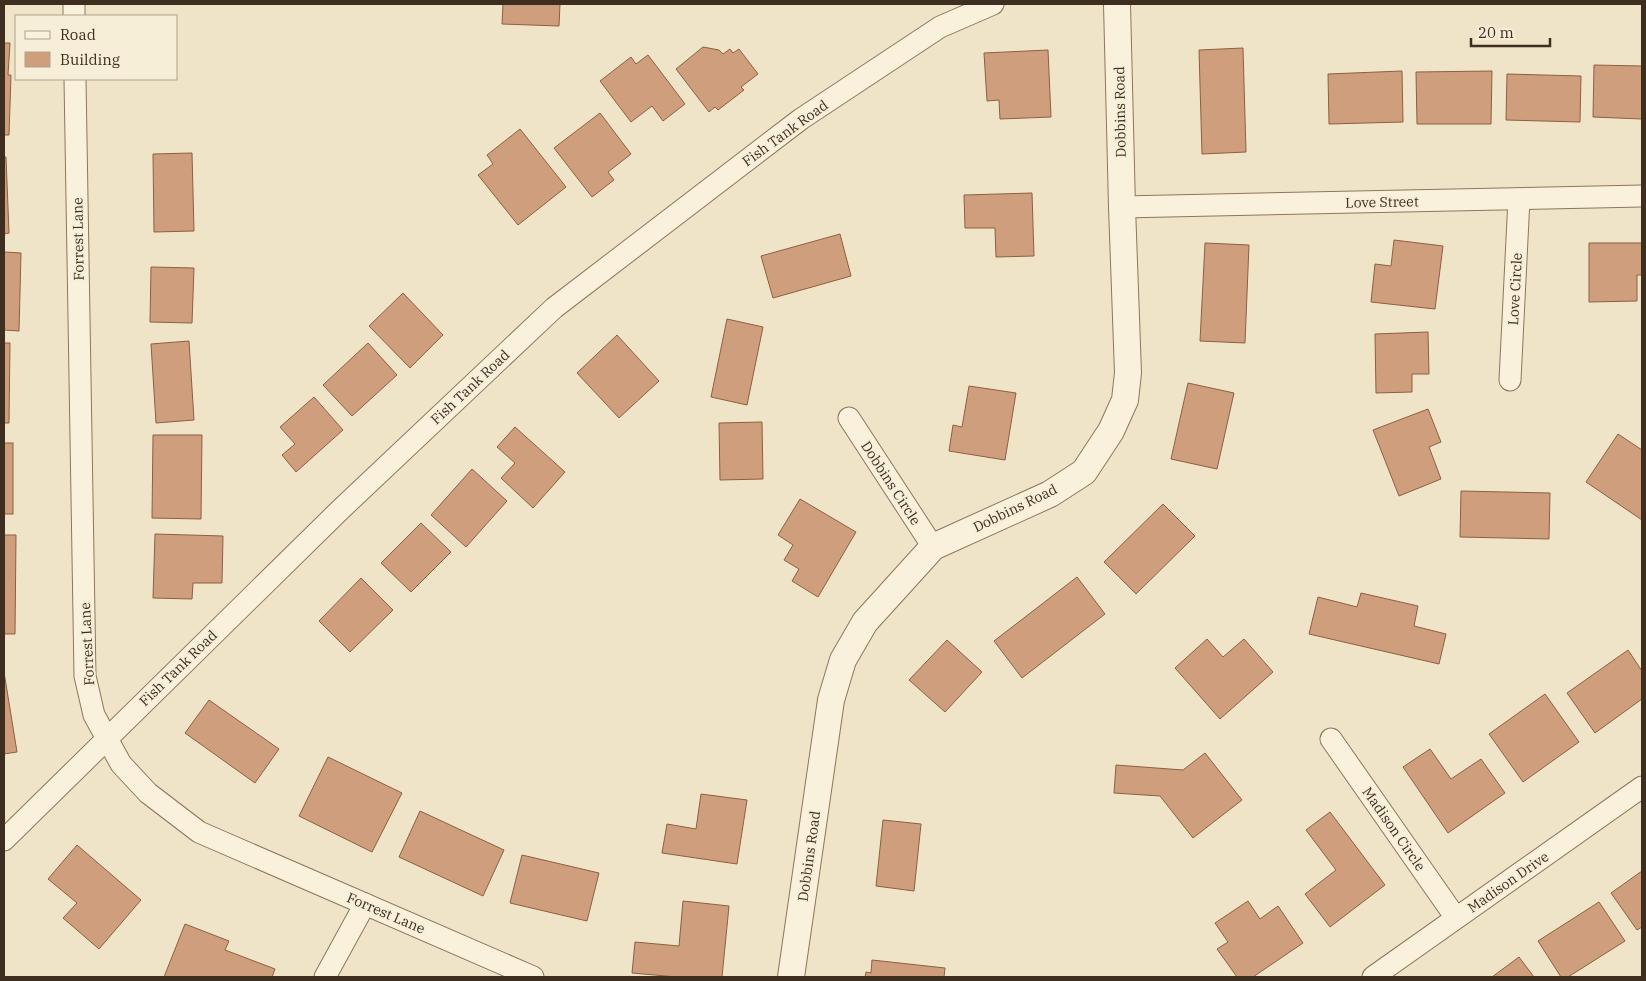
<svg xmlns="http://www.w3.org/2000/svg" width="1646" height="981" viewBox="0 0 1646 981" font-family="'IBM Plex Serif',serif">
  <rect width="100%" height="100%" fill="#f0e4c8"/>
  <g fill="#cf9f7d" stroke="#8d5f41">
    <path d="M503,4H560L559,26L502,24Z"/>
    <path d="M4,43H10L8,75H11L9,135H4Z"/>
    <path d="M703,47L719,50L723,54L730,49L733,53L739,49L758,74L741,87L744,90L718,110L715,107L709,112L676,69Z"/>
    <path d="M1243,48L1246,152L1202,154L1199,50Z"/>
    <path d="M1048,50L1051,117L1000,119L999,100L987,101L984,53Z"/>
    <path d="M648,55L685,104L663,121L652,106L631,122L600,81L631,57L636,64Z"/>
    <path d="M1594,65L1642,66V119L1593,117Z"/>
    <path d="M1402,71L1403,122L1329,124L1328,74Z"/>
    <path d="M1492,71L1491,124H1417L1416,72Z"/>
    <path d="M1507,74L1581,76L1580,122L1506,120Z"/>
    <path d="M600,113L631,154L608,172L614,180L592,197L554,148Z"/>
    <path d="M520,129L566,187L518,225L478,175L493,164L487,155Z"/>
    <path d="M192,153L194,231L154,232L153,154Z"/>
    <path d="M4,157H6L9,233L4,234Z"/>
    <path d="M1032,193L1034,256L996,257L995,228H965L964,195Z"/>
    <path d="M840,234L851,276L773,298L761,256Z"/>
    <path d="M1394,240L1443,246L1435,309L1371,302L1375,264L1391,266Z"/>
    <path d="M1205,243L1249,245L1245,343L1200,341Z"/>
    <path d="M1589,243H1642V275H1637V301L1589,302Z"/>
    <path d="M4,252L21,253L19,331L4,330Z"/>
    <path d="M151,267L194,268L192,323L150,322Z"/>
    <path d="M403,293L443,335L410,368L369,326Z"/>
    <path d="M727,319L763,327L747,405L711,397Z"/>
    <path d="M1428,332L1429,374H1412V392L1376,393L1375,334Z"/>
    <path d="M617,335L659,381L619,418L577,373Z"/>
    <path d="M189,341L194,420L156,423L151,344Z"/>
    <path d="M4,343H10L9,423H4Z"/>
    <path d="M368,343L397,375L352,416L323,385Z"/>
    <path d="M1188,383L1234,393L1217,469L1171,459Z"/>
    <path d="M969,386L1016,393L1005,460L949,451L953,425L962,427Z"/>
    <path d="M314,397L343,430L296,472L282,455L295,444L280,427Z"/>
    <path d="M1428,409L1441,442L1429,447L1441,479L1399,496L1373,430Z"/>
    <path d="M762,422L763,479L720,480L719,423Z"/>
    <path d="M515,427L565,472L533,508L501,478L515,463L497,447Z"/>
    <path d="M1618,434L1642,450V520L1586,482Z"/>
    <path d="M153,435H202L201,519L152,518Z"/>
    <rect x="4" y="443" width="9" height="71"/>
    <path d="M472,469L507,501L466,547L431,515Z"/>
    <path d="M1461,491L1550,493L1549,539L1460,537Z"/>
    <path d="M800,499L856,532L818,597L792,581L799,569L784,560L793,545L778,535Z"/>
    <path d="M1163,504L1195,536L1136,594L1104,562Z"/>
    <path d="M421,523L451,552L411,592L381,563Z"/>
    <path d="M155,534L223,536L222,583H193L192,599L153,598Z"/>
    <path d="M4,535H16L15,634H4Z"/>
    <path d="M1077,577L1105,614L1022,678L994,641Z"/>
    <path d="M361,578L393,610L350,652L319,621Z"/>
    <path d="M1361,593L1418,606L1414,626L1446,634L1439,664L1309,634L1318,597L1357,607Z"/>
    <path d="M1207,639L1223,657L1244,639L1273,672L1220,719L1175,668Z"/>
    <path d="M947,640L982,672L945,712L909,680Z"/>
    <path d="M1628,650L1642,671V699L1595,733L1567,693Z"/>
    <path d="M4,672L17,752L4,754Z"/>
    <path d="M1545,694L1579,742L1523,782L1489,734Z"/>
    <path d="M209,700L279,749L255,783L185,733Z"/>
    <path d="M1430,749L1451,779L1481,759L1505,793L1448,833L1403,767Z"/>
    <path d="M1205,753L1242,800L1193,838L1160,796L1114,793L1116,765L1183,770Z"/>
    <path d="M328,757L402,793L372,852L299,816Z"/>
    <path d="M701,794L747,800L737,864L662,853L667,824L696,829Z"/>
    <path d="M420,811L504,850L483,896L399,857Z"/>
    <path d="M1330,812L1385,885L1330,927L1305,894L1336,870L1306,830Z"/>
    <path d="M883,820L921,824L914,891L876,886Z"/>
    <path d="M77,845L141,900L99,949L63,918L77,903L48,879Z"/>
    <path d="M522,855L599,873L587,921L510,903Z"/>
    <path d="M1642,871V927L1637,930L1611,893Z"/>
    <path d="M683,901L729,906L722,977H677L632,973L635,942L679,946Z"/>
    <path d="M1248,901L1260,919L1278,906L1303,943L1253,977H1237L1217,949L1228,942L1215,923Z"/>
    <path d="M1599,902L1625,941L1568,977H1561L1538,941Z"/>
    <path d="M185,924L229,941L225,950L275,969L272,977H164Z"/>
    <path d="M1519,957L1534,977H1492Z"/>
    <path d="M872,960L945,968L944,977H865L866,972L871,973Z"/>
  </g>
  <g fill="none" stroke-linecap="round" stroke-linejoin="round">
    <g stroke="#8d765c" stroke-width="23">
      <g id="minor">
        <path d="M74,4V16"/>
        <path d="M75,79L85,676L94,715L121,764L148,793L199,832L533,977"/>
        <path d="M1122,207L1642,196"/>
        <path d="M1510,380L1519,199"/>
        <path d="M849,418L933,547"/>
        <path d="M1331,739L1456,918"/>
        <path d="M4,840L340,510L554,308L801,119L940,27L993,4"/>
        <path d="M325,977L365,904"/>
        <path d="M1373,977L1642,787"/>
      </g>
    </g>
    <g stroke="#8d765c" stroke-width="28">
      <path id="tertiary" d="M791,977L831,700L843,660L865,622L933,547L1050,494L1084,472L1111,431L1125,400L1128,373L1122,207L1117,4"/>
    </g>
    <use href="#minor" stroke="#faf1dc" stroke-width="21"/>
    <use href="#tertiary" stroke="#faf1dc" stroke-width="26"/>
  </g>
  <g text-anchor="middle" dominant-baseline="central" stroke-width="4" stroke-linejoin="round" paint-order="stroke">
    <g font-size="14" fill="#3d2e20" stroke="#f7eed8">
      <text transform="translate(1120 112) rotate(-91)">Dobbins Road</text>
      <text transform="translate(785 133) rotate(-36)">Fish Tank Road</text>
      <text transform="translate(1382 202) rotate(-1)">Love Street</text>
      <text transform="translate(78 239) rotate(-91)">Forrest Lane</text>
      <text transform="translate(1515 289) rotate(-87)">Love Circle</text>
      <text transform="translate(470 387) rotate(-43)">Fish Tank Road</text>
      <text transform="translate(891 483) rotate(57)">Dobbins Circle</text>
      <text transform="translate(1015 508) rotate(-26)">Dobbins Road</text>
      <text transform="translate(87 644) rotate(-93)">Forrest Lane</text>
      <text transform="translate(178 668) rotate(-44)">Fish Tank Road</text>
      <text transform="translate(1394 829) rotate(55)">Madison Circle</text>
      <text transform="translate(809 856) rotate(-82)">Dobbins Road</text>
      <text transform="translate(1508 882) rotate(-35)">Madison Drive</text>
      <text transform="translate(386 913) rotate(23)">Forrest Lane</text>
    </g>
  </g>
  <rect width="1646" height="981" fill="none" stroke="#3d2e20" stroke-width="10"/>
  <rect x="15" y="15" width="162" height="65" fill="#f7eed8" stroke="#ada18e"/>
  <rect x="25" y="31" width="25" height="8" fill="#faf1dc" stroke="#ada18e"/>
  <text x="60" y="40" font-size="15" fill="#3d2e20">Road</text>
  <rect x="25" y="52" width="25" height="15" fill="#cf9f7d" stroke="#ada18e"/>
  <text x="60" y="65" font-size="15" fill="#3d2e20">Building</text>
  <path d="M1471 38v8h79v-8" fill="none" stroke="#3d2e20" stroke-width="2.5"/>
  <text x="1478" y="38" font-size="15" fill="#3d2e20" stroke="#f7eed8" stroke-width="4" paint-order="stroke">20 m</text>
</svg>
